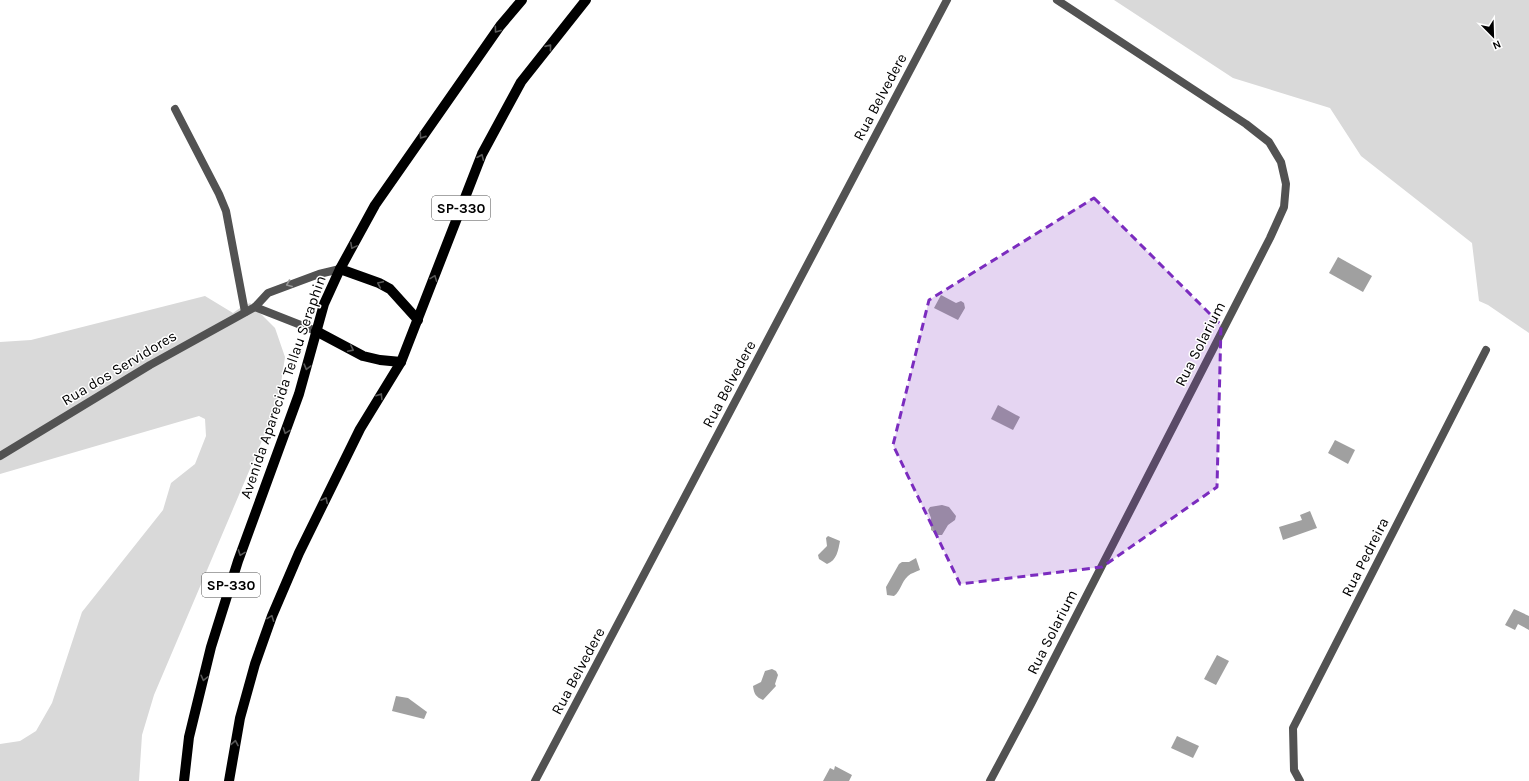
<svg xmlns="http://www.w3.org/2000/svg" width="1529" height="781" viewBox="0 0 1529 781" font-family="Karla,sans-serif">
  <rect width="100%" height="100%" fill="#fff"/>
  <g fill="#d9d9d9">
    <path d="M1114,0H1529V333L1488,305L1479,301L1472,243L1361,156L1330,108L1233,78Z"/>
    <path d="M205,296L233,313L240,308L250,303L275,328L285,357L278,403L154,695L142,735L139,781H0V744L20,741L36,731L52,703L82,612L163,510L171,483L195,464L206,436L205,419L199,416L0,474V342L31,340Z"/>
  </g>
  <g fill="#a0a0a0">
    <path d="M1338,257L1372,276L1363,292L1329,273Z"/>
    <path d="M941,295L956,303L961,301L964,303L965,308L958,320L934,308Z"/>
    <path d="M998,405L1020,417L1013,430L991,419Z"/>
    <path d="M1335,440L1355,450L1348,464L1328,453Z"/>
    <path d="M942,505L949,507L956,516L955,520L948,525L942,535H938L931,530V518L928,510L930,507Z"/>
    <path d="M1310,511L1317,528L1283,540L1279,527L1302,520L1300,515Z"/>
    <path d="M828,536L840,541C838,551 837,560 827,564L819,559L818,555L827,546L826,538Z"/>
    <path d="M916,558L920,570C916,572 911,573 908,576C901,582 901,591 894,596L887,595L886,587L899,564L902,562H909Z"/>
    <path d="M1514,609L1529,616V630L1518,624L1515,630L1505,625Z"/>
    <path d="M1217,655L1229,661L1216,685L1204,679Z"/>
    <path d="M772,669L776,671L778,675L775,684L776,686L763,700C756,697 754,694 753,686L761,682L765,671Z"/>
    <path d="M396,696L408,698L427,712L424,719L392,711Z"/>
    <path d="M1177,736L1199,746L1193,758L1171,748Z"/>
    <path d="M835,766L852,775L849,781H823L830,768L834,770Z"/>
  </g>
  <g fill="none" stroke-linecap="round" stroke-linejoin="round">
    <path stroke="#525252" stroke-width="8" d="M175,109L219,194L226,211L245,312"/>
    <g stroke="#525252" stroke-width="8">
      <path d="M255,307L316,331"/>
      <path d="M0,456L150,365L255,307L268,293L319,274L340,269"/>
      <path d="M535,781L947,0"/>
      <path d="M990,781L1031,704L1270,238L1284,207L1286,184L1281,162L1269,142L1246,124L1057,0"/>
      <path d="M1300,781L1294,770L1293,728L1486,350"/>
    </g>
    <g stroke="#000" stroke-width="10">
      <path d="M340,269L379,283L390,289L418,320"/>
      <path d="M316,331L363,356L380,360L401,362"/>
      <path d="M184,781L189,737L211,647L238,561L299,394L324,304L340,269L375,205L500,26L522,0"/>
      <path d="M229,781L240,718L255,664L272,616L299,553L360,429L401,362L482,154L521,82L586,0"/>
    </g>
  </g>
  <defs><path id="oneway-chevron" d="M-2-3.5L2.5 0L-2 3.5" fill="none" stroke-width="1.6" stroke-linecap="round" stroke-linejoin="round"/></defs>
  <g stroke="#595959">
    <use href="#oneway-chevron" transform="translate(497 30) rotate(126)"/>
    <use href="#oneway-chevron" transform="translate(549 47) rotate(-51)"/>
    <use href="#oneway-chevron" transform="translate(422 136) rotate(125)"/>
    <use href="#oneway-chevron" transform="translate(481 157) rotate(-67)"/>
    <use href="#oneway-chevron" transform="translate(353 246) rotate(118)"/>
    <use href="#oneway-chevron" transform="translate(434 278) rotate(-69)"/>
    <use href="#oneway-chevron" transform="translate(380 284) rotate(-155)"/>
    <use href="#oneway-chevron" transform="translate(351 349) rotate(27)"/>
    <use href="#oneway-chevron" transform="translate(307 367) rotate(105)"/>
    <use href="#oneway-chevron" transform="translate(380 396) rotate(-58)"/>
    <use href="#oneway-chevron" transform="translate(286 431) rotate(110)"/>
    <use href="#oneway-chevron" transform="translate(325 500) rotate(-64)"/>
    <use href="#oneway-chevron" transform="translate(241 553) rotate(110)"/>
    <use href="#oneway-chevron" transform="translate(271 618) rotate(-69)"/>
    <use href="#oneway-chevron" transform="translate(204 678) rotate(104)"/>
    <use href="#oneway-chevron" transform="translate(235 743) rotate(-80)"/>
  </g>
  <use stroke="#979797" href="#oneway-chevron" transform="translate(289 284) rotate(158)"/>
  <path fill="#7b2cbf" fill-opacity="0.2" stroke="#7b2cbf" stroke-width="3" stroke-dasharray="8 5" stroke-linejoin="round" d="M1094,198L1221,325L1217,487L1102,567L960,584L893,445L929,300Z"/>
  <g text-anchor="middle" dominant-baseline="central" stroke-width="3" stroke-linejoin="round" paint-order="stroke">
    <g fill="#fff" stroke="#4c4c4c" stroke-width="1">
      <rect x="432" y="196" width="58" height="24" rx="3"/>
      <rect x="202" y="573" width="58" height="24" rx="3"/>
    </g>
    <g font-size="14" font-weight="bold" fill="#000">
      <text x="461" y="208">SP-330</text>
      <text x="231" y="585">SP-330</text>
    </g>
    <g font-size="15" fill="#000" stroke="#fff">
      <text transform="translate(880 97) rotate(-62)">Rua Belvedere</text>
      <text transform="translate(1200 344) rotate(-63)">Rua Solarium</text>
      <text transform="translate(119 368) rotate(-31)">Rua dos Servidores</text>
      <text transform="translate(729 384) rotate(-62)">Rua Belvedere</text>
      <text transform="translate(283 387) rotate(-71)">Avenida Aparecida Tellau Seraphin</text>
      <text transform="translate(1365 557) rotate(-63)">Rua Pedreira</text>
      <text transform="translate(1052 632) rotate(-63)">Rua Solarium</text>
      <text transform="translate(578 671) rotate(-62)">Rua Belvedere</text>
    </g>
  </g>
  <g transform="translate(1493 36) rotate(157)" stroke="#ffffff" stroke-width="3" paint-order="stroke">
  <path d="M0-3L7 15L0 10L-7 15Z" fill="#000000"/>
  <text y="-6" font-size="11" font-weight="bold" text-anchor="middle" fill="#000000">N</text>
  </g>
</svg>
